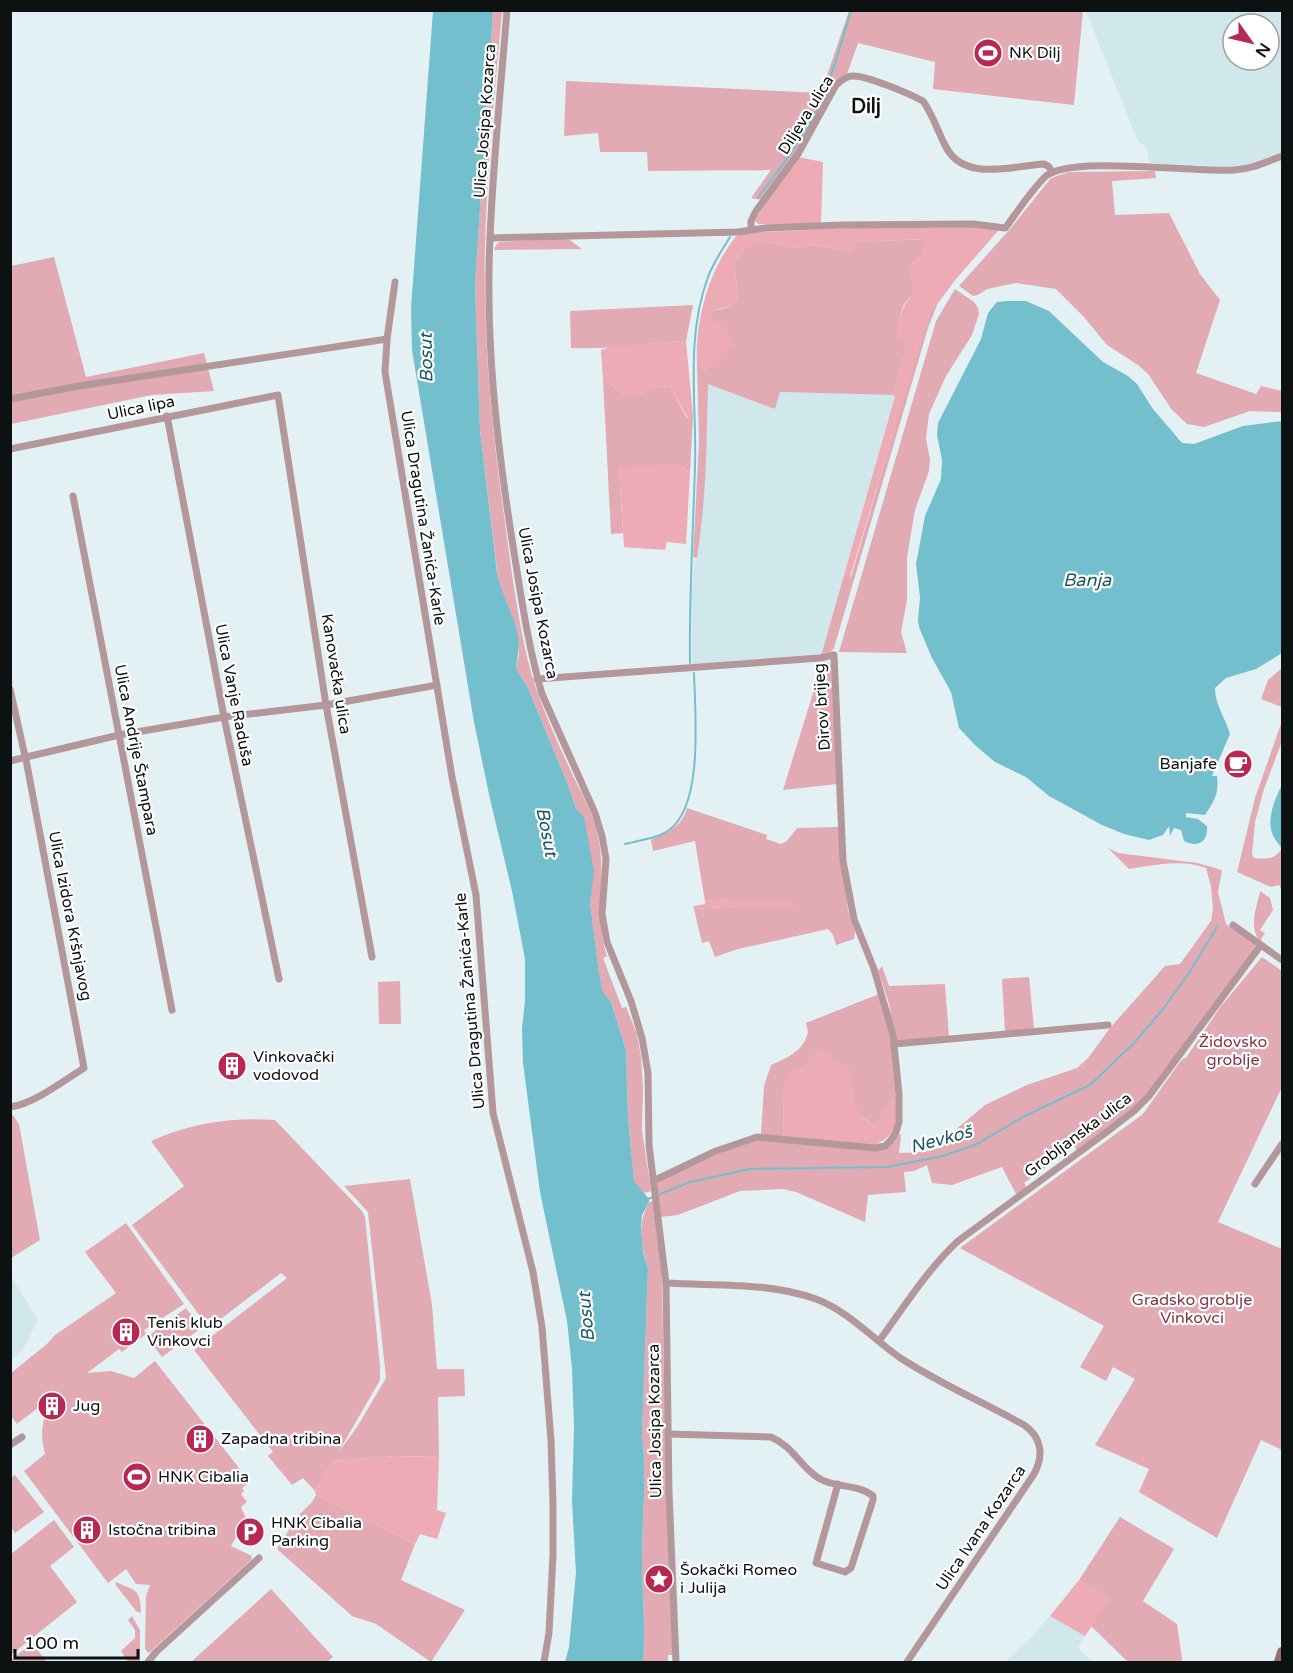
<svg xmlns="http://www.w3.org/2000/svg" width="1293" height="1673" viewBox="0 0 1293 1673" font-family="'Varela Round',sans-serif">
  <rect width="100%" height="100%" fill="#e3f1f4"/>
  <g fill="#d0e7ec" fill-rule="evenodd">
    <path d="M1086,11H1282V152L1256,163L1230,167L1149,163L1147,149L1137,139ZM1233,24H1269V60H1233Z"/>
    <path d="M708,383L775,409L779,392L895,395L821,656L692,664V594L693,574L701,531L708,425Z"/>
    <path d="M11,1276L38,1320L22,1351L11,1360Z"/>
    <path d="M1050,1616L1085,1636L1078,1648L1092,1662H1006L1014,1653L1029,1640Z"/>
  </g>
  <g fill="#e2aab2">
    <path d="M493,11H502C495,89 487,168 485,247C483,335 491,421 503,508C510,559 516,611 528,661C538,702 557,740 574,778C583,796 594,816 598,836C607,877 593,913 607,956L603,958L622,1008L626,1007L637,1034L641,1057L643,1088L642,1130L651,1191L645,1193L641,1191L634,1181L628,1117L626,1050L611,1002L603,992L599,973L590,903L593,872L584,818L576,808L568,785L528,688L516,668L519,655L517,631L499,586L480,430L475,285Z"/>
    <path d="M849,11H1083L1074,105L933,89L935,62L858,43L847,74L836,82L792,158L762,200L751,198L771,170L648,171L647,152H600L598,133L564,136L566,81L821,93Z"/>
    <path d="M1155,171L1156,178L1112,181L1115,215L1169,213L1200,274L1220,300L1196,373L1256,394L1261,386L1282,391V412L1250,411L1204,427L1187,424L1172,410L1148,374L1138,365L1107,345L1084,317L1056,289L1016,283L987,289L978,295L973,296L959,286L1010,229L1051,178L1069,172Z"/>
    <path d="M567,238L582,249L494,250L496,245L499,242Z"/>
    <path d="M927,239L922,255L909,267L914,286L912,295L904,304L899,319L906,350L893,395L780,392L775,409L708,384C707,442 706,501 697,558L693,557L699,442L697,365L706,370L717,324L711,318L709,311C720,310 733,309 738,297L734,263L744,249L755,243L765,242L797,248L811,245L822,246L853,252L856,242Z"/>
    <path d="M54,257L86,377L204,353L214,391L152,395L11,424V266Z"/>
    <path d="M955,289L974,302L978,308L979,314L972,335L946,376L929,414L926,438L930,460L929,471L915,510L907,557V600L901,632L907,653L839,652L936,321Z"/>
    <path d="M936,304L937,305L928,328L834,648L829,654L821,656L844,575L851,577L921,338L929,315Z"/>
    <path d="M693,305L686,341C648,343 609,350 571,348L570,311Z"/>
    <path d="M603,380C614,384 621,398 633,396C648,395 646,383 670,387L687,418L693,416L690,472L682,467H619L623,533L611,534Z"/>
    <path d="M823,661L830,663L831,666L837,784L783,790Z"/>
    <path d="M1282,668V707L1261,699L1268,680Z"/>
    <path d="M1282,721V741L1264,789L1255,822L1252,854L1254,858C1267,859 1275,860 1282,848V890L1279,885L1271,887L1237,872L1255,798Z"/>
    <path d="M687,808L767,835L766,839L781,844L787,841L797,828L839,827L848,910L855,932L854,939L836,945L833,935L828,929L738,949L715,957L709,941L702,943L694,909L742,906L730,899L705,901L695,841L653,851L651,840C666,833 683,826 687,808Z"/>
    <path d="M1108,848L1118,853L1197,863L1222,870L1218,892L1226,924L1255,944L1256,948L1148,1094L1135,1107L1077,1151L1074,1146L1024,1183L1027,1188L1017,1196L1002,1167L952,1185L932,1183L927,1165L914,1171L904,1172L906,1192L868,1195L865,1222L796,1192L783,1189L740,1191L678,1215L661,1217L657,1182L738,1145L761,1139L879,1150L898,1133L901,1135L899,1153L924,1152L943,1147L954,1131L985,1105L1027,1085L1077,1068L1088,1058L1110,1028L1165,966L1180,964L1211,921L1213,909L1211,886L1206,868C1181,859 1155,865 1129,869Z"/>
    <path d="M1260,891L1270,898L1273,910L1260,930L1265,933L1260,941C1248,926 1257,908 1260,891Z"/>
    <path d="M1262,957L1282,971V1087L1218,1222L1282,1249V1450L1261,1440L1217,1538L1139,1492L1149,1469L1095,1445L1135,1379L1113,1367L1106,1381L1080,1367L1104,1326L960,1248L1143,1114L1179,1063L1184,1058H1186L1221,1006Z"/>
    <path d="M882,966L889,986L945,984L949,1037L896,1041L888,1000L878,971Z"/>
    <path d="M1029,977L1034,1029L1005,1031L1002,979Z"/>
    <path d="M400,981L401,1024H379L378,982Z"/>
    <path d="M879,994L890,1036L896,1098H893L877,1123L873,1125L861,1116L854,1106L851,1086L820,1049L801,1069L791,1073L784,1086L783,1137L761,1134L764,1086L771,1065C787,1058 804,1051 808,1032L806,1023Z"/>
    <path d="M12,1114L19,1124L40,1240L11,1258Z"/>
    <path d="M275,1120L362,1211L365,1217L380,1366V1380L338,1453L357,1427L386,1378L368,1212L344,1186L410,1179L432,1305L437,1369H464L465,1396L438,1397L439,1457L397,1456L333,1461L315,1491L303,1478L292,1485L268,1456L273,1452L194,1350L287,1278L281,1273L209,1328L132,1225L184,1186L151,1141C191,1123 232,1117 275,1120Z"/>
    <path d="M653,1201L661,1263L662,1287L667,1525L673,1655H668V1662H643C646,1628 642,1594 642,1560C642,1518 647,1476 642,1434L648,1269C641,1246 637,1224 649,1202Z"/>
    <path d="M126,1223L184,1304L144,1330L146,1334L122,1352L119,1349L87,1373L111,1371L134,1378L155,1361L250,1482L242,1488L244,1491L241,1494L247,1502L241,1507L247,1521L241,1528L231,1546L252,1556L251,1560L149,1653L145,1649L146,1596L150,1585L136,1584L126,1569L108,1583L24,1471L45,1454C39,1432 43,1416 53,1396L17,1424L11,1416V1373L47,1344L55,1335L116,1293L85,1252Z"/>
    <path d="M186,1308L201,1328L162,1357L147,1337Z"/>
    <path d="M15,1475L44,1512L15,1533L11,1527L10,1478Z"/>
    <path d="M316,1495L415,1544L401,1580L465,1610L431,1662L376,1624L352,1616L277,1549L297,1517L312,1502Z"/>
    <path d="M1120,1517L1174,1549L1143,1601L1177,1624L1182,1659L1181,1662H1128L1091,1626L1110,1598L1079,1580Z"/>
    <path d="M54,1520L74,1547L50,1566L77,1602L11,1655V1554Z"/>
    <path d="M116,1582C135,1591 140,1588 141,1611L140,1613L136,1611L115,1584Z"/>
    <path d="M271,1589L333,1657L327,1662H191Z"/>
    <path d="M132,1616L140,1630V1662H128L121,1651L135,1638V1630L128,1620Z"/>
    <path d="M32,1643L47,1662H11V1660Z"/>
  </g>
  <g fill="#edabb5">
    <path d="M798,157L823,162L821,224L806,226L758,224L755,221L759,213Z"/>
    <path d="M982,227L997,230V232L956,279L929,315L850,577L844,575L895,396L893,395L906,350L904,344L896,339L899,319L905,304L912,295L914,286L909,267L922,255V249L926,239L856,242L854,252L822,246L811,245L797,248L765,242L755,243L744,249L734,263L738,297C733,309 720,309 709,311L711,318L726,329L733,344L706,370L697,365C695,320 709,267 739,233L851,228Z"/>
    <path d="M686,341L693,416L688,418L670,387C646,383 648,395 633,396C621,398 614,384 603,380L601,350L614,346Z"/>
    <path d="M676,464L690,472L686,544L667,542L665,550L624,547L619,467Z"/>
    <path d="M730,899L793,900L794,907L742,906L694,909L693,906L705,904V901Z"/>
    <path d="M820,1048L846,1066L852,1073C850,1095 853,1113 873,1125L877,1123L893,1098H896C896,1124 899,1135 872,1146L783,1137L784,1086L791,1073L801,1069Z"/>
    <path d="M397,1456L439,1457L437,1510L446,1513L437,1539L420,1534L415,1544L316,1495L315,1491L333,1461Z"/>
    <path d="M1079,1580L1111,1598L1085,1636L1050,1616Z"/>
  </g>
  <g fill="#73bfce">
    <path d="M433,11H493L475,285L480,430L497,572C500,593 512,610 517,631C520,643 518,656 516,668L528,688L568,785L576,808L584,817L586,827L594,872L590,903L599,973L603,992L611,1002L626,1050L628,1117L634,1181L649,1199V1202L642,1215L641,1228L643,1252L648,1269L642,1434C647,1476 642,1518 642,1560C642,1594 646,1628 643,1662H565L569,1647L576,1573L572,1501L574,1426L572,1368L567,1321L540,1192L523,1063L522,1028L525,1001V959L512,891L490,799L474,722L412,350L411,308Z"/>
    <path d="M1007,301H1026L1049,311L1103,362L1128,376L1137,384L1153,409L1182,443L1194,444L1243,426L1282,421V653L1256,669L1226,678L1215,688C1215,705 1225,717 1230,734L1212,776H1217C1219,793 1215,800 1205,815L1186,813V817L1198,819L1207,826C1208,842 1199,848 1184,841L1181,830L1174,828L1170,836L1169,826L1163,835L1149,840L1124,834L1102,825L1049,796L1026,777L995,762L976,746L959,728L951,692L932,658L919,627L918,620L920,597L916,564L925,516L941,479L942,460L937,435L938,423L981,339L988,313L997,302Z"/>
    <path d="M1282,785V850C1280,844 1274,840 1272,833C1267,818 1275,798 1282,785Z"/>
  </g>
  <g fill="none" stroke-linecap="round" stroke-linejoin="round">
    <g stroke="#73bfce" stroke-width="2">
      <path d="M758,198C775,175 792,153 807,129C828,92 839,51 851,10"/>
      <path d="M690,663C689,598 693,533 695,467C697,403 685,339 708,277C713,263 722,250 730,237"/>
      <path d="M625,844C639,840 657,839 669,830C704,805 695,712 694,673"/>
      <path d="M648,1199L690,1182L750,1169L887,1167L943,1156L977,1144L1025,1116L1090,1085L1134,1043L1163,1009L1189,973L1217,927"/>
    </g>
    <g stroke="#b4979b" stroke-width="7">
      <path d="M507,10C501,86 493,162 490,238C485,341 497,445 513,546C521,596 528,646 542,694L595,813L602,836L606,859L602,914L607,942L631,1001L642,1038L648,1073L649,1145L666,1283L669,1492L676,1662"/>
      <path d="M1006,227C1017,212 1033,188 1046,176C1072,155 1196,173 1234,170C1252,169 1266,162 1282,156"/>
      <path d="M751,229V221L756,211L798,154L836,85C841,81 846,76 852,76C866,75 910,94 923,101C933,115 938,132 946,147C964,182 1013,166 1044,164L1048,166L1053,172"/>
      <path d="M490,238L738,232L766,228L842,225L973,224L1005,228"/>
      <path d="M395,282L387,339L385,372L452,777L476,895L493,1113L533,1272L542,1327L551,1440L553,1505V1555L549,1633L544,1662"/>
      <path d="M10,399L79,386L387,339"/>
      <path d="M167,416L224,717L279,979"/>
      <path d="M10,449L278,395L326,705L372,957"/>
      <path d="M73,496L172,1010"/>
      <path d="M537,679L820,658L834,655L843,861L854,919L874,969L893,1035L899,1094V1122L896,1132L891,1140L885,1146L875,1148L757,1137L716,1151L653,1181"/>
      <path d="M10,689L27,765L84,1068C65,1080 32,1105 10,1107"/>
      <path d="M10,761L119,735L224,717L326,705L437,685"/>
      <path d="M1233,925L1282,960"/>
      <path d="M894,1044L1108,1025"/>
      <path d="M1255,1184L1282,1144"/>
      <path d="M666,1283C716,1286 769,1282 816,1299C848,1311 872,1338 899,1357C938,1383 983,1402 1024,1425C1042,1437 1044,1456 1034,1474L907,1662"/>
      <path d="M879,1341C904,1307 927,1270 958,1241L1104,1134L1134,1111L1149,1096L1261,945"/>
      <path d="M669,1434L771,1437C794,1447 800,1467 820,1479C836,1488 859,1484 873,1496V1500L851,1568L845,1572L816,1563L838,1484"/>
      <path d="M10,1445L22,1437"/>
      <path d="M148,1662L156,1652L259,1558"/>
    </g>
    <path stroke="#966d73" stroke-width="10" d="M1279,1662L1282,1652"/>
  </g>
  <defs>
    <g id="stadium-disc" transform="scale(1.5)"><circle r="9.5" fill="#b72853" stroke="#fff"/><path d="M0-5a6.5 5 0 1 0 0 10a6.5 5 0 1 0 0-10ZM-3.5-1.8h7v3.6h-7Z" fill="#fff"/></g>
    <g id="cafe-disc" transform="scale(1.5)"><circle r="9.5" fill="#b72853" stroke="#fff"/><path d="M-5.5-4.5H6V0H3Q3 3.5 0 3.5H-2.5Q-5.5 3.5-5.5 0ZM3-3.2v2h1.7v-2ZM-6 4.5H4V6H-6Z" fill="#fff"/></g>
    <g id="building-disc" transform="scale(1.5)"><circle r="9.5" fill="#b72853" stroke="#fff"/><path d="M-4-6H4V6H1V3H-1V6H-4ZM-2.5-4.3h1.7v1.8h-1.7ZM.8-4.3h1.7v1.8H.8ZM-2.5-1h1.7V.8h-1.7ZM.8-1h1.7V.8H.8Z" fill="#fff"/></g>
    <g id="parking-disc" transform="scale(1.5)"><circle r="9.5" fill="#b72853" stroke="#fff"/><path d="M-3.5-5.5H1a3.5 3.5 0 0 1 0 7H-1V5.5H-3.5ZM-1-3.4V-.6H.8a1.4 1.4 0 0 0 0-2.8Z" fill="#fff"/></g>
    <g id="sight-disc" transform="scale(1.5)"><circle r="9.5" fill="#b72853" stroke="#fff"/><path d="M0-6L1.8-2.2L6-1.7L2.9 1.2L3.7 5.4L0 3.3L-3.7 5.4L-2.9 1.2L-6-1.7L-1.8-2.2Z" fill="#fff"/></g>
  </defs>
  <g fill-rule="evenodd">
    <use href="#stadium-disc" x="988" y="53"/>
    <use href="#cafe-disc" x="1238" y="764"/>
    <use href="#building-disc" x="232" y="1066"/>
    <use href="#building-disc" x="126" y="1332"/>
    <use href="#building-disc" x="52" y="1406"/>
    <use href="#building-disc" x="200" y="1439"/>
    <use href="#stadium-disc" x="137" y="1477"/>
    <use href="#building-disc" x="87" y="1530"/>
    <use href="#parking-disc" x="250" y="1532"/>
    <use href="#sight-disc" x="659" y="1579"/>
  </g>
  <g text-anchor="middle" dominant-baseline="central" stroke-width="4.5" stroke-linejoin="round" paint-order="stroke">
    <g font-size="16" fill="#0c1112" stroke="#fff" text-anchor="start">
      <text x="1009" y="53">NK Dilj</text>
      <text x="1217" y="764" text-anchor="end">Banjafe</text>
      <text x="253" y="1057">Vinkovački<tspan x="253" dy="18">vodovod</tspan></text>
      <text x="147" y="1323">Tenis klub<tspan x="147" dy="18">Vinkovci</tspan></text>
      <text x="73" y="1406">Jug</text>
      <text x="221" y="1439">Zapadna tribina</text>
      <text x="158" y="1477">HNK Cibalia</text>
      <text x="271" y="1523">HNK Cibalia<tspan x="271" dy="18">Parking</tspan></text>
      <text x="108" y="1530">Istočna tribina</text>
      <text x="680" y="1570">Šokački Romeo<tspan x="680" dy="18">i Julija</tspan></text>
    </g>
    <g font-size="16" fill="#0c1112" stroke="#fff">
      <text transform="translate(806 115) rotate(-58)">Diljeva ulica</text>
      <text transform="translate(485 121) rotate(-86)">Ulica Josipa Kozarca</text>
      <text transform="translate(141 408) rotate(-12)">Ulica lipa</text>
      <text transform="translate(423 518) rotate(81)">Ulica Dragutina Žanića-Karle</text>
      <text transform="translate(538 603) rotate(79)">Ulica Josipa Kozarca</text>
      <text transform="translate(336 674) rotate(81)">Kanovačka ulica</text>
      <text transform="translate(234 695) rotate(79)">Ulica Vanje Raduša</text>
      <text transform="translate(822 707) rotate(-94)">Dirov brijeg</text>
      <text transform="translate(136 750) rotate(79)">Ulica Andrije Štampara</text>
      <text transform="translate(70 916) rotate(79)">Ulica Izidora Kršnjavog</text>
      <text transform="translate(470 1001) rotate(-95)">Ulica Dragutina Žanića-Karle</text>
      <text transform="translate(1078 1135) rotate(-37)">Grobljanska ulica</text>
      <text transform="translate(655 1421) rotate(-91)">Ulica Josipa Kozarca</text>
      <text transform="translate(981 1528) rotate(-56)">Ulica Ivana Kozarca</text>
    </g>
    <g font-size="16" fill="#833547" stroke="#fff">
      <text x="1233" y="1042">Židovsko<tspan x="1233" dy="18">groblje</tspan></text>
      <text x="1192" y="1300">Gradsko groblje<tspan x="1192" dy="18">Vinkovci</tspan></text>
    </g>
    <g font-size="18" font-style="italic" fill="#1a5a65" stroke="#fff">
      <text transform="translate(426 358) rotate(-91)">Bosut</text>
      <text x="1087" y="580">Banja</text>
      <text transform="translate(547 832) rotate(79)">Bosut</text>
      <text transform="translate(941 1139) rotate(-15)">Nevkoš</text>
      <text transform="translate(586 1317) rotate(-95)">Bosut</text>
    </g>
    <g font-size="20" font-weight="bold" fill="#0c1112" stroke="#fff">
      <text x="866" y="107">Dilj</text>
    </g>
  </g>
  <rect width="1293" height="1673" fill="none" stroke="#0c1112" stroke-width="24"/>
  <g transform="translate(1251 42) rotate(124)"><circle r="28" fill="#ffffff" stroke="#9ea0a0" stroke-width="1.5"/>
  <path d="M0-4.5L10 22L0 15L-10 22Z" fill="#b72853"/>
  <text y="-9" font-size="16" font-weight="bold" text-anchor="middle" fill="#0c1112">N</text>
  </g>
  <path d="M15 1649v9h123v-9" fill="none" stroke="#0c1112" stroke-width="3"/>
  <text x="24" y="1649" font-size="18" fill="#0c1112" stroke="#ffffff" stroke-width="4.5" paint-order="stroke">100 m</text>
</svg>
